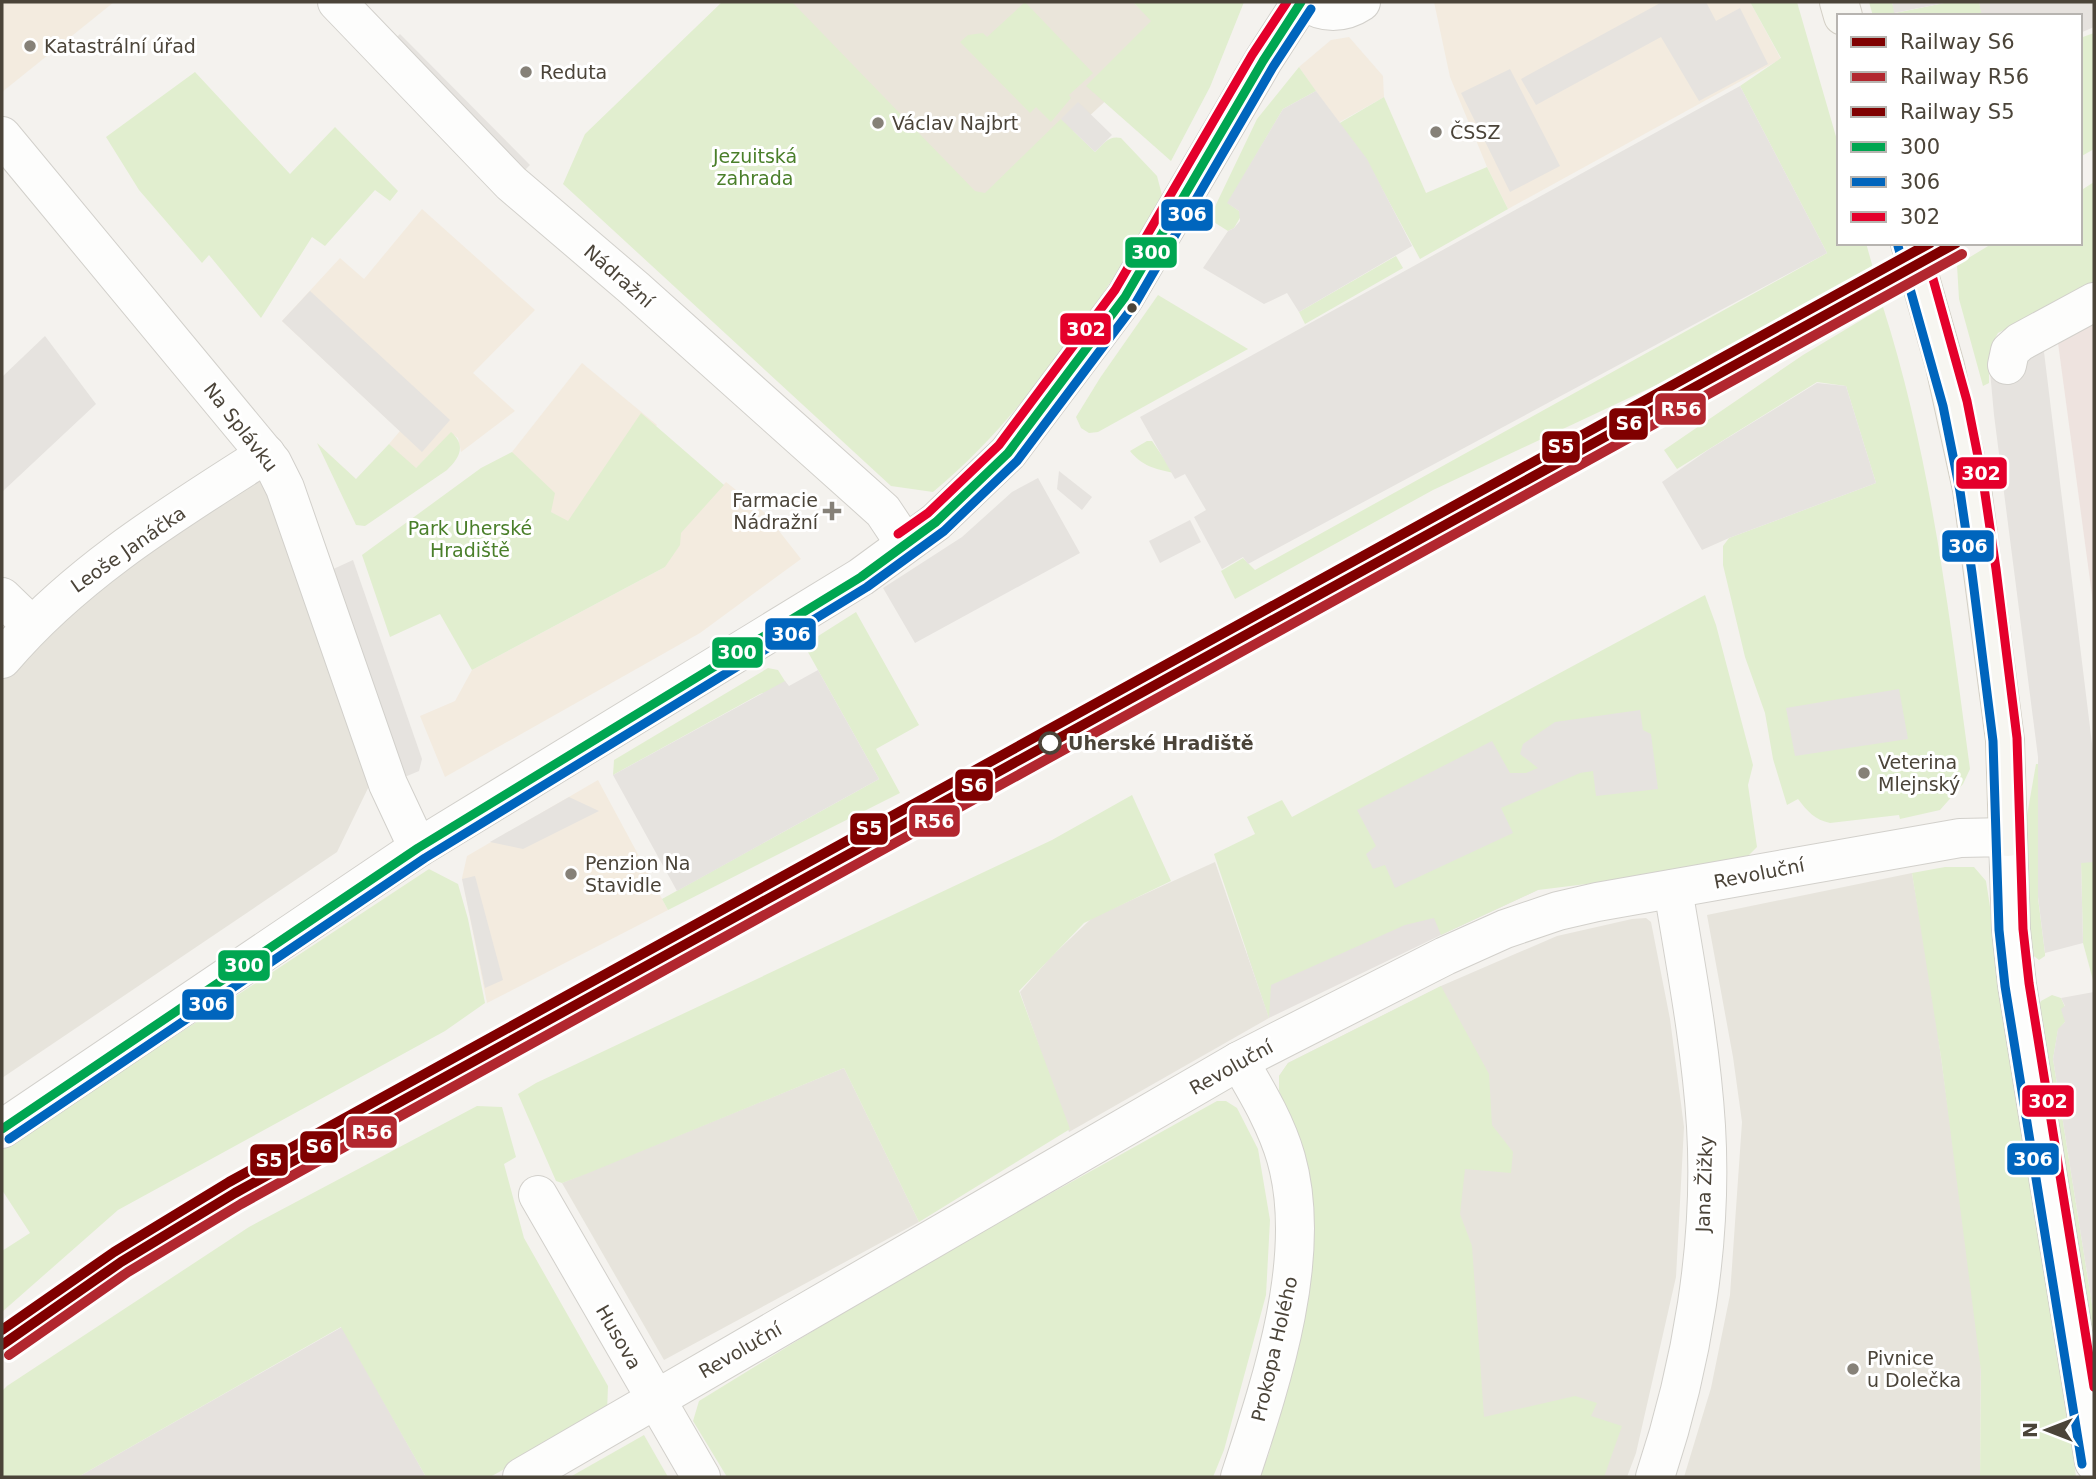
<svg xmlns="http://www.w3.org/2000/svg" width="2096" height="1479" viewBox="0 0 2096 1479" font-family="'DejaVu Sans',sans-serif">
  <rect width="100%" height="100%" fill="#f4f2ee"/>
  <g fill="#e7e4dc">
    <path d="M261,476L371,782L337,852L2,1078V679L69,609Z"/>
    <path d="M1215,862L1269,1018L1069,1132L1020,992L1051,957L1092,918Z"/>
    <path d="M1912,873L1932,991L1981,1350L1980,1477H1684L1711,1388L1730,1295L1742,1122L1733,1057L1707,915Z"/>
    <path d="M1646,918L1651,922L1670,1019L1684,1127L1676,1277L1636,1453L1627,1477H1259L1269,1454L1310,1292L1311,1180L1279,1090V1076L1288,1063L1441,986L1557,936L1632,919Z"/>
    <path d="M844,1068L919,1222L664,1360L562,1183Z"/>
  </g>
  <g fill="#f3ebdf">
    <path d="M2,2H114L2,92Z"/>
    <path d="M1434,2H1750L1781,59L1508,209L1487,167L1450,77Z"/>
    <path d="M1349,37L1383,76L1384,97L1338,123L1299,67L1331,40Z"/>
    <path d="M422,209L535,310L473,373L515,411L461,452L458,438L451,433L415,469L389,444L400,431L282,321L340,258L364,279Z"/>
    <path d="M582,363L657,425L584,532L551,512L512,452Z"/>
    <path d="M726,482L765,513L801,559L700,633L445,777L420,716L455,701L472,670L665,567L680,533Z"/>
    <path d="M598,780L668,910L487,1003L462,878L467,856Z"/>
  </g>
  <g fill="#e6e2de">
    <path d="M1979,2H2094V27L2080,33V16H1981Z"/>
    <path d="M1538,890L1441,935L1269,1018L1247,953Z"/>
    <path d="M342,1327L426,1477H78Z"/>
  </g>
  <path fill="#eae5da" d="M765,2H1133L1171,40L982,216Z"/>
  <path fill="#eee3df" d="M2094,323V610L2058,343Z"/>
  <g fill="#e1eecf">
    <path d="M722,2H792L975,191L985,193L1061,119L1095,152C1103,144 1109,135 1121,138L1157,176L1162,195C1134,249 1102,297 1066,345C1026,399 985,449 933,492L891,486L563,184L585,134Z"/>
    <path d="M1025,2L1093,73L1069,95L1071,98L1051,122L1036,107L1030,113L960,42L968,35L983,33L987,37Z"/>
    <path d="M1133,2H1244L1210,87L1171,161L1086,86L1151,21Z"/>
    <path d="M1750,2H1797L1839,147V243H1866L1873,268L1680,374L1433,490L1235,599L1221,571L1243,558L1255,570L1827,253L1740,86L1781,58Z"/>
    <path d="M1869,2H1892L1895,13L1949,2H1979L1982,16H1873Z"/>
    <path d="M2094,33V149L2080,157V38Z"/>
    <path d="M1299,67L1316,91L1283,109L1228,203L1239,211L1241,216L1234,228L1228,231L1209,219L1257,119Z"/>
    <path d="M195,72L290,174L335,127L398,191L390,201L375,190L325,246L312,237L261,318L209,255L202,263L139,190L106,137Z"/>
    <path d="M1384,97L1426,193L1487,167L1508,209L1420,259L1366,159L1338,124Z"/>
    <path d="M2094,182V284L1998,333C1988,349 1989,365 1989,383L1983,386L1959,299L1957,265L1993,243H2080V191Z"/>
    <path d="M1396,256L1403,268L1305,324L1299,312Z"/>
    <path d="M1158,295L1248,349L1098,432L1089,433L1081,428L1076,417L1100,378Z"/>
    <path d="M1883,307C1931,457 1949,613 1970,769L1963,784L1940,810L1900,819L1899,815L1830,823C1815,820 1807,811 1798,799L1787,805L1773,759L1765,713L1745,657L1723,565V546L1729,538L1876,483L1846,386L1817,382L1677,469L1664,450L1803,355Z"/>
    <path d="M641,413L724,485L681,533L680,545L665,567L472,670L440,614L390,637L362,555L481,468L512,452L555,493L551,512L568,521Z"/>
    <path d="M451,432C467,446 459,458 447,470L365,526L356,525L317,443L356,479L389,444L416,468Z"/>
    <path d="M1147,441H1152L1174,473C1155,469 1142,466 1130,451Z"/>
    <path d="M1705,595L1716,625L1753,765L1748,785L1757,847L1742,862L1708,869L1538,890L1441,935L1434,918L1405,925L1271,985L1269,1018L1214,854L1255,834L1247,817L1282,800L1292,817Z"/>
    <path d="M856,612L919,725L876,749L900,793L668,910L662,899L879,779L804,645Z"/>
    <path d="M768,668L778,670L788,686L760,694L613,775L614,760Z"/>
    <path d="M2036,764H2038V898L2045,953V956L2039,960L2031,954L2027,939L2026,821Z"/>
    <path d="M1132,795L1171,881L1084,923L1019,991L1070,1129L919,1222L844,1068L586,1174L562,1183L556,1181L518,1094L536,1083L1052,840Z"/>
    <path d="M2081,862H2094V984L2083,943Z"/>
    <path d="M1945,867H1974L1986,881L2068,1410L2076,1477H1980L1981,1371L1941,1057L1912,873Z"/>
    <path d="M429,869L458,884L468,919L485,1003L445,1031L118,1210L2,1312V1251L30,1233L2,1190V1150Z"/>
    <path d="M1441,986L1489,1074L1492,1125L1513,1152L1511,1173L1465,1169L1460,1214L1472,1246L1484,1417L1575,1396L1597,1403L1591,1416L1622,1426L1604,1477H1259L1269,1454L1310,1292L1311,1180L1279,1090V1076L1288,1063Z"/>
    <path d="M2052,995L2061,998L2065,1007V1022L2058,1030L2053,1059L2094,1317V1364L2036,1010L2041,1001Z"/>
    <path d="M1217,1101H1226L1237,1108L1258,1149L1270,1220L1266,1295L1224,1450L1213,1477H727L693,1421L699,1401L906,1274Z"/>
    <path d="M477,1106L502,1107L516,1157L504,1164L524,1238L608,1386L607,1412L490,1477H426L341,1327L78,1477H2V1391L7,1386L249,1227Z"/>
    <path d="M644,1435L668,1477H570Z"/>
  </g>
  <g fill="#e6e3df">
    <path d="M1662,2H1706L1716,21L1740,8L1768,64L1699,101L1661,37L1536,105L1521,79Z"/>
    <path d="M1892,2H1949L1894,13Z"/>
    <path d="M400,34L530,165L519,176L388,45Z"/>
    <path d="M1510,69L1560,166L1510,192L1461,93Z"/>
    <path d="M1740,86L1827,253L1248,564L1243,557L1222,569L1194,517L1206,510L1185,474L1175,479L1140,417Z"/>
    <path d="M1316,91L1367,159L1412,246L1299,312L1287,293L1264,304L1203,268L1228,231L1234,228L1240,221L1239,211L1227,203L1283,109Z"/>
    <path d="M1078,102L1112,135L1095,152L1061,119Z"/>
    <path d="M310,291L450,420L422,452L282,321Z"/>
    <path d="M45,336L96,404L2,492V377Z"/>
    <path d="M2044,352L2094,760V862L2081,863L2083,943L2045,953L2038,897V757L1994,415L1989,360Z"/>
    <path d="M1817,383L1846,386L1876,483L1729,538L1702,550L1662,482L1708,450Z"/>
    <path d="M1059,471L1092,497L1082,510L1057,489Z"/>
    <path d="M1038,478L1080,553L915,643L883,588L962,537L1012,492Z"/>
    <path d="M1190,520L1201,542L1160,563L1149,541Z"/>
    <path d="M353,560L422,759L419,771L388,784L316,577Z"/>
    <path d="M818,670L879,779L677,891L613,775L785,681L789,686Z"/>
    <path d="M1899,689L1908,739L1795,756L1786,708Z"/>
    <path d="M1640,710L1643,730L1651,734L1658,789L1596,796L1593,771L1580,773L1501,808L1513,833L1395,888L1385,865L1373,869L1366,854L1376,846L1357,810L1492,741L1510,773H1526L1538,768L1520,754L1523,744L1555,722Z"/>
    <path d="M569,797L599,811L523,849L490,842Z"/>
    <path d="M475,876L503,980L485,988L462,879Z"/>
    <path d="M2094,992V1317L2053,1059L2058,1029L2065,1022L2061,1009L2065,1006L2061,998Z"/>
  </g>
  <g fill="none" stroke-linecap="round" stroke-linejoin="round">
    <g stroke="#d2d0cb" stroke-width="40">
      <g id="street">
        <path d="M337,2L511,183L634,288L883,511L905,544"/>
        <path d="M1306,2C1323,14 1343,14 1361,2"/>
        <path d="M2,136L272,462L285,488L388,784L418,848"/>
        <path d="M2007,365L2010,351L2020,342L2094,302"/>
        <path d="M2,597L31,625"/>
        <path d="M2,659C75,573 172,514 266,454"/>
        <path d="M1239,1061C1257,1092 1276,1123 1286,1158C1314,1256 1271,1383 1240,1477"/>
        <path d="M2,1129L418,848L861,577L936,522L1008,453L1125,297L1263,61L1301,2"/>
        <path d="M538,1195L701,1477"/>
        <path d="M522,1477L1239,1061L1445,956L1505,929L1558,911L1597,902L1960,838L2008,837L2011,930L2017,985L2094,1462"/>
        <path d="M1655,1477C1692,1366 1713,1243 1706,1126C1701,1046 1686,968 1673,889"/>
      </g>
    </g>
    <g stroke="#d3cfc5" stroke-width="40">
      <g id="secondary">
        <path d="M1839,2L1843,16"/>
        <path d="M1910,243L1945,366L1972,489L2005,740L2008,837"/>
      </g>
    </g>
    <use href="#street" stroke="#fdfdfc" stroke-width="38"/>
    <use href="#secondary" stroke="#f7f6f1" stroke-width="38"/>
    <g stroke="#fff" stroke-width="14">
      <path id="bus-1" d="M2,1129L418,848L861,577L936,522L1008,453L1125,297L1263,61L1301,2"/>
    </g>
    <g stroke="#fff" stroke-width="14">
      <g id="bus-2">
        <path d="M1898,246L1943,406L1960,491L1972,573L1993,741L1999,930L2005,986L2082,1464"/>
        <path d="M9,1139L425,858L867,587L944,531L1017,461L1135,304L1273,67L1311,9"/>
      </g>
    </g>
    <g stroke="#fff" stroke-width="14">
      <g id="bus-3">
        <path d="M1923,243L1967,401L1984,487L1996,569L2017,738L2023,929L2029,983L2094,1387"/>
        <path d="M898,534L928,513L999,445L1115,290L1252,55L1287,2"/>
      </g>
    </g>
    <use href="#bus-1" stroke="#00a651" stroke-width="9"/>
    <use href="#bus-2" stroke="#0065bd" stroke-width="9"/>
    <use href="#bus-3" stroke="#e4002b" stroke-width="9"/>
    <g stroke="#fff" stroke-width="16">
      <path id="rail-1" d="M2,1345L121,1262L235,1193L1956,243"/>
    </g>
    <g stroke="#fff" stroke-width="16">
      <path id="rail-2" d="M9,1355L128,1272L241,1204L1962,254"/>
    </g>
    <g stroke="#fff" stroke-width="16">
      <path id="rail-3" d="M2,1330L114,1252L229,1182L1930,243"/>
    </g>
    <use href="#rail-1" stroke="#800000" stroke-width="10"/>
    <use href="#rail-2" stroke="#b2272f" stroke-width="10"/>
    <use href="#rail-3" stroke="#800000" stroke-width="10"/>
  </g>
  <g fill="#868178" stroke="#fff" stroke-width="2.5">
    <circle cx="30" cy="46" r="7"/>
    <circle cx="526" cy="72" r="7"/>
    <circle cx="878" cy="123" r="7"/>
    <circle cx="1436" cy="132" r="7"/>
    <path d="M828.5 500.5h7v7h7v7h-7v7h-7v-7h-7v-7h7z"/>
    <circle cx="1864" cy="773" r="7"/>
    <circle cx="571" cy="874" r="7"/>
    <circle cx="1853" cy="1369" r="7"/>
  </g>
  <circle fill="#4b4439" stroke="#fff" stroke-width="2.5" cx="1132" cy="308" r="6"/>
  <circle fill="#fff" stroke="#4b4439" stroke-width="3.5" cx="1050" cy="743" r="10"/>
  <g text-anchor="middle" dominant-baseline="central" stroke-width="6" stroke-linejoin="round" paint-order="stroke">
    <g font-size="19" fill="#4b4439" stroke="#fff" text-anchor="start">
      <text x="44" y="46">Katastrální úřad</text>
      <text x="540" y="72">Reduta</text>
      <text x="892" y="123">Václav Najbrt</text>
      <text x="1450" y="132">ČSSZ</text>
      <text x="818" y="500" text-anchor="end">Farmacie<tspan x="818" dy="22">Nádražní</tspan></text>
      <text x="1878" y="762">Veterina<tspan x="1878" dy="22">Mlejnský</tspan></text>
      <text x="585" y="863">Penzion Na<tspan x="585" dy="22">Stavidle</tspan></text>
      <text x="1867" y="1358">Pivnice<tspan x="1867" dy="22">u Dolečka</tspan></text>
    </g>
    <g font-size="19" fill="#4a7f2a" stroke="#fff">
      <text x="755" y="156">Jezuitská<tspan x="755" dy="22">zahrada</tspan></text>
      <text x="470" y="528">Park Uherské<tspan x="470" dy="22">Hradiště</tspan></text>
    </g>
    <g font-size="19" fill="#4b4439" stroke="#fff">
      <text transform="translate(619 276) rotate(41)">Nádražní</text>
      <text transform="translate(241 427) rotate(52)">Na Splávku</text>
      <text transform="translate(128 549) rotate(-35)">Leoše Janáčka</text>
      <text transform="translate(1759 873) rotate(-11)">Revoluční</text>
      <text transform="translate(1231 1067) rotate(-29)">Revoluční</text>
      <text transform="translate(1704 1184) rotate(-88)">Jana Žižky</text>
      <text transform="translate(619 1337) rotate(60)">Husova</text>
      <text transform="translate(1274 1349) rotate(-77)">Prokopa Holého</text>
      <text transform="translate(740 1350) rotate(-30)">Revoluční</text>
    </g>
    <g font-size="19" font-weight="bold" fill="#4b4439" stroke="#fff" text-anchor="start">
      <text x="1068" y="743">Uherské Hradiště</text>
    </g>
  </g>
  <g stroke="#fff" stroke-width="2.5">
    <rect x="1160" y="198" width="54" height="34" rx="7" fill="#0065bd"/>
    <rect x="1124" y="236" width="54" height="33" rx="7" fill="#00a651"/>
    <rect x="1059" y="312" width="53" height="34" rx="7" fill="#e4002b"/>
    <rect x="1654" y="392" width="53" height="34" rx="7" fill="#b2272f"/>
    <rect x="1608" y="407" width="41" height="34" rx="7" fill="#800000"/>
    <rect x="1541" y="430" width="40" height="34" rx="7" fill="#800000"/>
    <rect x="1955" y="456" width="53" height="34" rx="7" fill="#e4002b"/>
    <rect x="1941" y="529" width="54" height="34" rx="7" fill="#0065bd"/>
    <rect x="764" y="617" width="53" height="34" rx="7" fill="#0065bd"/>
    <rect x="711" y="636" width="53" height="33" rx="7" fill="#00a651"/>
    <rect x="954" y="768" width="40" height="34" rx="7" fill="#800000"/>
    <rect x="908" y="804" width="53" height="34" rx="7" fill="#b2272f"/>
    <rect x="849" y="812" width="40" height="34" rx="7" fill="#800000"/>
    <rect x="217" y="949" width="54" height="33" rx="7" fill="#00a651"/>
    <rect x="181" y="988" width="54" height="33" rx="7" fill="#0065bd"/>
    <rect x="2021" y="1084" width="54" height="34" rx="7" fill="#e4002b"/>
    <rect x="345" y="1115" width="53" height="34" rx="7" fill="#b2272f"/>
    <rect x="299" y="1130" width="40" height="34" rx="7" fill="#800000"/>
    <rect x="2006" y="1142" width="54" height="34" rx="7" fill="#0065bd"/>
    <rect x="249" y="1143" width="40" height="34" rx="7" fill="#800000"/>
  </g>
  <g font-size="19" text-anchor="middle" font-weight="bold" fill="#fff">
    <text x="1187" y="221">306</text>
    <text x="1151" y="259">300</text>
    <text x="1086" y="336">302</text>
    <text x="1681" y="416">R56</text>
    <text x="1629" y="430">S6</text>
    <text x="1561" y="453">S5</text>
    <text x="1981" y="480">302</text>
    <text x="1968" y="553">306</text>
    <text x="791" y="641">306</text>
    <text x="737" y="659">300</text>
    <text x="974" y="792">S6</text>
    <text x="934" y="828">R56</text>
    <text x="869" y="835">S5</text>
    <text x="244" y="972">300</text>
    <text x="208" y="1011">306</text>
    <text x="2048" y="1108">302</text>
    <text x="372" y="1139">R56</text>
    <text x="319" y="1153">S6</text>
    <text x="2033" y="1166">306</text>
    <text x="269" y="1167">S5</text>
  </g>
  <rect width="2096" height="1479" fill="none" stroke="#4b4439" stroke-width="7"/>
  <rect x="1837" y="14" width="245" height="231" fill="#ffffff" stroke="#b7b4b0" stroke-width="2"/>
  <rect x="1851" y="37" width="35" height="10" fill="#800000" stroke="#b7b4b0" stroke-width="2"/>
  <text x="1900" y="49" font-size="21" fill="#4b4439">Railway S6</text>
  <rect x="1851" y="72" width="35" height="10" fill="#b2272f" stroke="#b7b4b0" stroke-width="2"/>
  <text x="1900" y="84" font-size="21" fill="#4b4439">Railway R56</text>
  <rect x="1851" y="107" width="35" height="10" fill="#800000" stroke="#b7b4b0" stroke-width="2"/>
  <text x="1900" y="119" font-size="21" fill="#4b4439">Railway S5</text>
  <rect x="1851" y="142" width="35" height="10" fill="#00a651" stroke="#b7b4b0" stroke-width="2"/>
  <text x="1900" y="154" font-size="21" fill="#4b4439">300</text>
  <rect x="1851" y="177" width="35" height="10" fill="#0065bd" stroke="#b7b4b0" stroke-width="2"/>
  <text x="1900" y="189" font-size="21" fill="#4b4439">306</text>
  <rect x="1851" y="212" width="35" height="10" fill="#e4002b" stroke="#b7b4b0" stroke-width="2"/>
  <text x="1900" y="224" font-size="21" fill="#4b4439">302</text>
  <g transform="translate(2047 1430) rotate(270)" stroke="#ffffff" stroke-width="5" paint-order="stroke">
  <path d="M0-5L12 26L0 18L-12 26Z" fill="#4b4439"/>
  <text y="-10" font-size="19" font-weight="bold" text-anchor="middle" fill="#4b4439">N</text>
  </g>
</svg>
